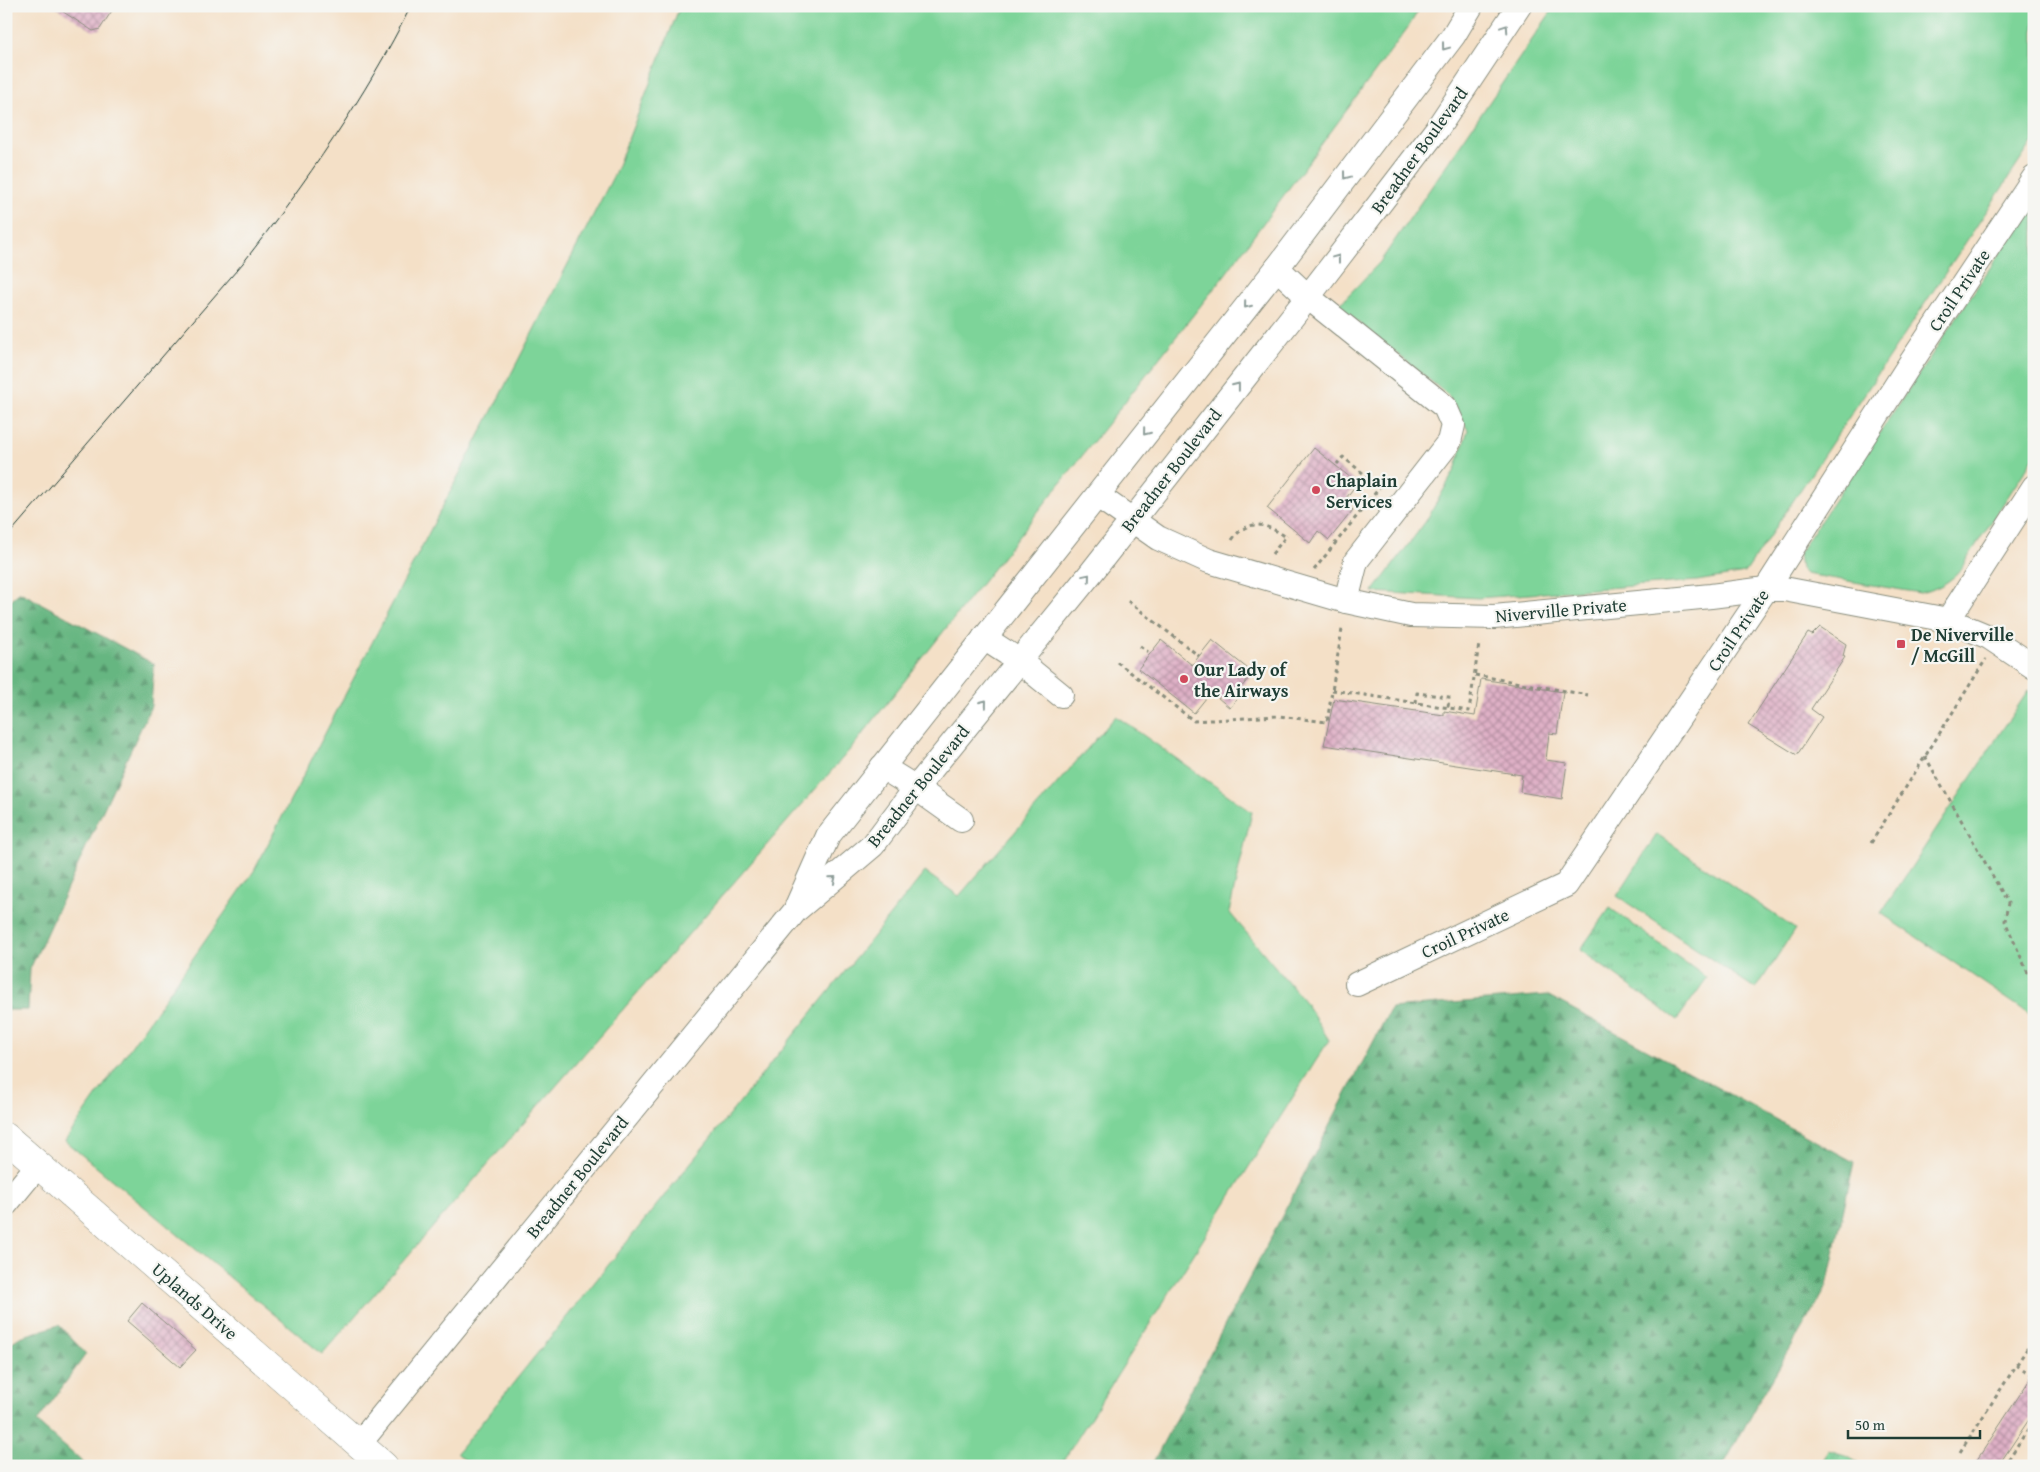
<svg xmlns="http://www.w3.org/2000/svg" width="2040" height="1472" viewBox="0 0 2040 1472" font-family="'Gentium Book Plus',serif">
  <defs>
    <pattern id="forest-firs" width="22" height="20" patternUnits="userSpaceOnUse" patternTransform="scale(1.25)"><rect width="22" height="20" fill="#66b681"/><path d="M5 1l3.5 6h-7zM16 11l3.5 6h-7z" fill="#53956a"/></pattern>
    <pattern id="park-tufts" width="24" height="20" patternUnits="userSpaceOnUse" patternTransform="scale(1.25)"><rect width="24" height="20" fill="#7dd499"/><path d="M3 7l-1-3M5 7V3M7 7l1-3M15 17l-1-3M17 17v-4M19 17l1-3" fill="none" stroke="#66ad7e"/></pattern>
    <pattern id="building-cross-hatch" width="8" height="8" patternUnits="userSpaceOnUse" patternTransform="scale(1.25)"><rect width="8" height="8" fill="#dfb0c6"/><path d="M0 0l8 8M0 8l8-8" fill="none" stroke="#b490a2"/></pattern>
  </defs>
  <rect width="100%" height="100%" fill="#f6f6f2"/>
  <filter id="ink" filterUnits="userSpaceOnUse"><feTurbulence type="fractalNoise" baseFrequency=".02" numOctaves="2"/><feDisplacementMap in="SourceGraphic" scale="10" xChannelSelector="R" yChannelSelector="G"/><feConvolveMatrix kernelMatrix="1 2 1 2 8 2 1 2 1" color-interpolation-filters="sRGB"/></filter>
  <filter id="wash" filterUnits="userSpaceOnUse"><feTurbulence type="fractalNoise" baseFrequency=".0096" numOctaves="4" result="noise"/><feDisplacementMap in="SourceGraphic" scale="20" xChannelSelector="R" yChannelSelector="G"/><feGaussianBlur stdDeviation="1.12" result="paint"/><feColorMatrix in="noise" values="0 0 0 0 0 0 0 0 0 0 0 0 0 0 0 0 0 1.4 0 .05"/><feComposite in="paint" operator="in"/></filter>
  <g filter="url(#wash)">
    <rect width="100%" height="100%" fill="#f4e0c7"/>
    <g fill="#7dd499" stroke="#4e8866">
      <path d="M680,6H1421L1409,26L1224,276L854,745L322,1354L65,1141L254,871L615,173Z"/>
      <path d="M1555,6H2034V140L1745,573L1697,581L1478,598L1373,592L1426,521L1455,470L1468,430L1448,395L1338,306L1380,262Z"/>
      <path d="M2034,202V457L1957,574C1945,585 1936,589 1920,593L1806,574L1801,569L1799,553Z"/>
      <path d="M2028,691L2034,695V1017L1881,913Z"/>
      <path d="M1116,716L1252,812L1229,912L1304,1001L1329,1040L1060,1466H471L457,1453L925,872L959,896Z"/>
      <path d="M1657,834L1795,929L1756,989L1617,896Z"/>
    </g>
    <g fill="url(#forest-firs)" stroke="#427a5a">
      <path d="M20,592L154,664L151,706L30,969L28,1010H6V604Z"/>
      <path d="M1547,995L1854,1162L1827,1286L1759,1401L1723,1466H1151L1391,1008Z"/>
      <path d="M59,1325L86,1354L37,1422L87,1466H6V1346L20,1337Z"/>
    </g>
    <g fill="url(#park-tufts)" stroke="#4e8866">
      <path d="M1610,908L1707,978L1677,1020L1580,950Z"/>
      <path d="M1829,1451L1846,1456L1864,1466H1819Z"/>
    </g>
    <g id="blocks">
      <g fill="url(#building-cross-hatch)">
        <path d="M54,6H115L100,29L93,31Z"/>
        <path d="M1314,448L1357,483L1347,497L1352,502L1349,506L1353,510L1329,540L1318,531L1310,543L1267,508Z"/>
        <path d="M1820,627L1846,644L1843,656L1845,657L1811,709L1822,717L1797,755L1748,725L1808,633L1812,635Z"/>
        <path d="M1161,640L1192,665L1212,640L1253,673L1236,694L1239,696L1230,708L1211,692L1194,713L1138,669Z"/>
        <path d="M1481,679L1563,692L1557,734L1549,733L1546,760L1567,763L1562,799L1520,792L1522,775L1324,745L1334,699L1444,715V711L1475,716Z"/>
        <path d="M142,1303L196,1350L180,1367L127,1321Z"/>
        <path d="M2034,1373V1412L1998,1466H1973Z"/>
      </g>
    </g>
  </g>
  <g filter="url(#ink)">
    <use href="#blocks" fill-opacity="0" stroke="#8a8e7e" stroke-width="1"/>
    <g fill="none" stroke-linecap="round" stroke-linejoin="round">
      <g stroke="#8a8e7e" stroke-width="26">
        <g id="minor">
          <path d="M1277,268L1308,297L1445,407L1453,425L1449,442L1356,561L1346,601"/>
          <path d="M1098,496L1158,538L1209,561L1346,601L1411,615L1494,617L1711,596L1766,589H1784L1948,620L1989,637L2034,667"/>
          <path d="M1948,620L2034,487"/>
          <path d="M984,638L1018,660L1061,695"/>
          <path d="M882,767L916,788L961,820"/>
          <path d="M797,906L828,836L1277,268L1453,36L1471,6"/>
          <path d="M1357,984L1566,885L1766,589L1908,367L2034,178"/>
          <path d="M6,1204L38,1165"/>
          <path d="M359,1444L796,910L873,845L916,788L1091,573L1308,297L1437,129L1519,6"/>
        </g>
      </g>
      <g stroke="#8a8e7e" stroke-width="29">
        <path id="major" d="M6,1137L384,1466"/>
      </g>
      <g stroke="#8a8e7e" stroke-width="3" stroke-dasharray="4 4" stroke-linecap="butt">
        <path d="M1232,540C1248,517 1267,524 1286,537"/>
        <path d="M1272,554L1287,535"/>
        <path d="M1314,570L1380,487L1343,457L1337,464"/>
        <path d="M1128,601L1199,656"/>
        <path d="M1140,646L1148,652"/>
        <path d="M1117,662L1194,721L1279,716L1327,722L1342,629"/>
        <path d="M1475,675L1588,695"/>
        <path d="M1332,690L1469,711L1479,644"/>
        <path d="M1416,703L1417,693L1449,697L1448,708"/>
        <path d="M1925,756L2008,903L2005,921L2034,987"/>
        <path d="M1871,843L1986,659"/>
        <path d="M2016,1365L2034,1376"/>
        <path d="M1960,1452L2034,1338"/>
        <path d="M2004,1466L2034,1420"/>
      </g>
      <use href="#minor" stroke="#fff" stroke-width="24"/>
      <use href="#major" stroke="#fff" stroke-width="28"/>
      <path stroke="#1f3d34" stroke-width="1" d="M6,538L243,263C306,182 365,98 411,6"/>
    </g>
    <defs><path id="oneway-chevron" d="M-2-3.5L2.5 0L-2 3.5" fill="none" stroke-width="1.6" stroke-linecap="round" stroke-linejoin="round" transform="scale(1.25)"/></defs>
    <g stroke="#8f9e9a">
      <use href="#oneway-chevron" transform="translate(1505 28) rotate(-56)"/>
      <use href="#oneway-chevron" transform="translate(1445 47) rotate(127)"/>
      <use href="#oneway-chevron" transform="translate(1346 176) rotate(127)"/>
      <use href="#oneway-chevron" transform="translate(1337 258) rotate(-53)"/>
      <use href="#oneway-chevron" transform="translate(1247 305) rotate(129)"/>
      <use href="#oneway-chevron" transform="translate(1237 386) rotate(-52)"/>
      <use href="#oneway-chevron" transform="translate(1146 432) rotate(129)"/>
      <use href="#oneway-chevron" transform="translate(1087 577) rotate(-50)"/>
      <use href="#oneway-chevron" transform="translate(984 703) rotate(-51)"/>
      <use href="#oneway-chevron" transform="translate(833 879) rotate(-40)"/>
    </g>
  </g>
  <g fill="#d1495b" stroke="#f6f6f2" stroke-width="2">
    <circle cx="1316" cy="490" r="5"/>
    <rect x="1896" y="639" width="10" height="10" rx="2.5"/>
    <circle cx="1184" cy="679" r="5"/>
  </g>
  <g text-anchor="middle" dominant-baseline="central" stroke-width="4.5" stroke-linejoin="round" paint-order="stroke">
    <g font-size="18" fill="#1f3d34" stroke="#f6f6f2">
      <text transform="translate(1419 150) rotate(-54)">Breadner Boulevard</text>
      <text transform="translate(1959 290) rotate(-56)">Croil Private</text>
      <text transform="translate(1171 470) rotate(-52)">Breadner Boulevard</text>
      <text transform="translate(1561 610) rotate(-5)">Niverville Private</text>
      <text transform="translate(1738 630) rotate(-56)">Croil Private</text>
      <text transform="translate(918 786) rotate(-51)">Breadner Boulevard</text>
      <text transform="translate(1465 933) rotate(-25)">Croil Private</text>
      <text transform="translate(577 1177) rotate(-51)">Breadner Boulevard</text>
      <text transform="translate(195 1301) rotate(41)">Uplands Drive</text>
    </g>
    <g font-size="18" font-weight="bold" fill="#1f3d34" stroke="#f6f6f2" text-anchor="start">
      <text x="1326" y="480">Chaplain<tspan x="1326" dy="21">Services</tspan></text>
      <text x="1911" y="634">De Niverville<tspan x="1911" dy="21">/ McGill</tspan></text>
      <text x="1194" y="669">Our Lady of<tspan x="1194" dy="21">the Airways</tspan></text>
    </g>
  </g>
  <rect width="2040" height="1472" fill="none" stroke="#f6f6f2" stroke-width="25"/>
  <path d="M1848 1430v8h132v-8" fill="none" stroke="#1f3d34" stroke-width="2.5"/>
  <text x="1855" y="1430" font-size="15" fill="#1f3d34" stroke="#f6f6f2" stroke-width="4" paint-order="stroke">50 m</text>
</svg>
